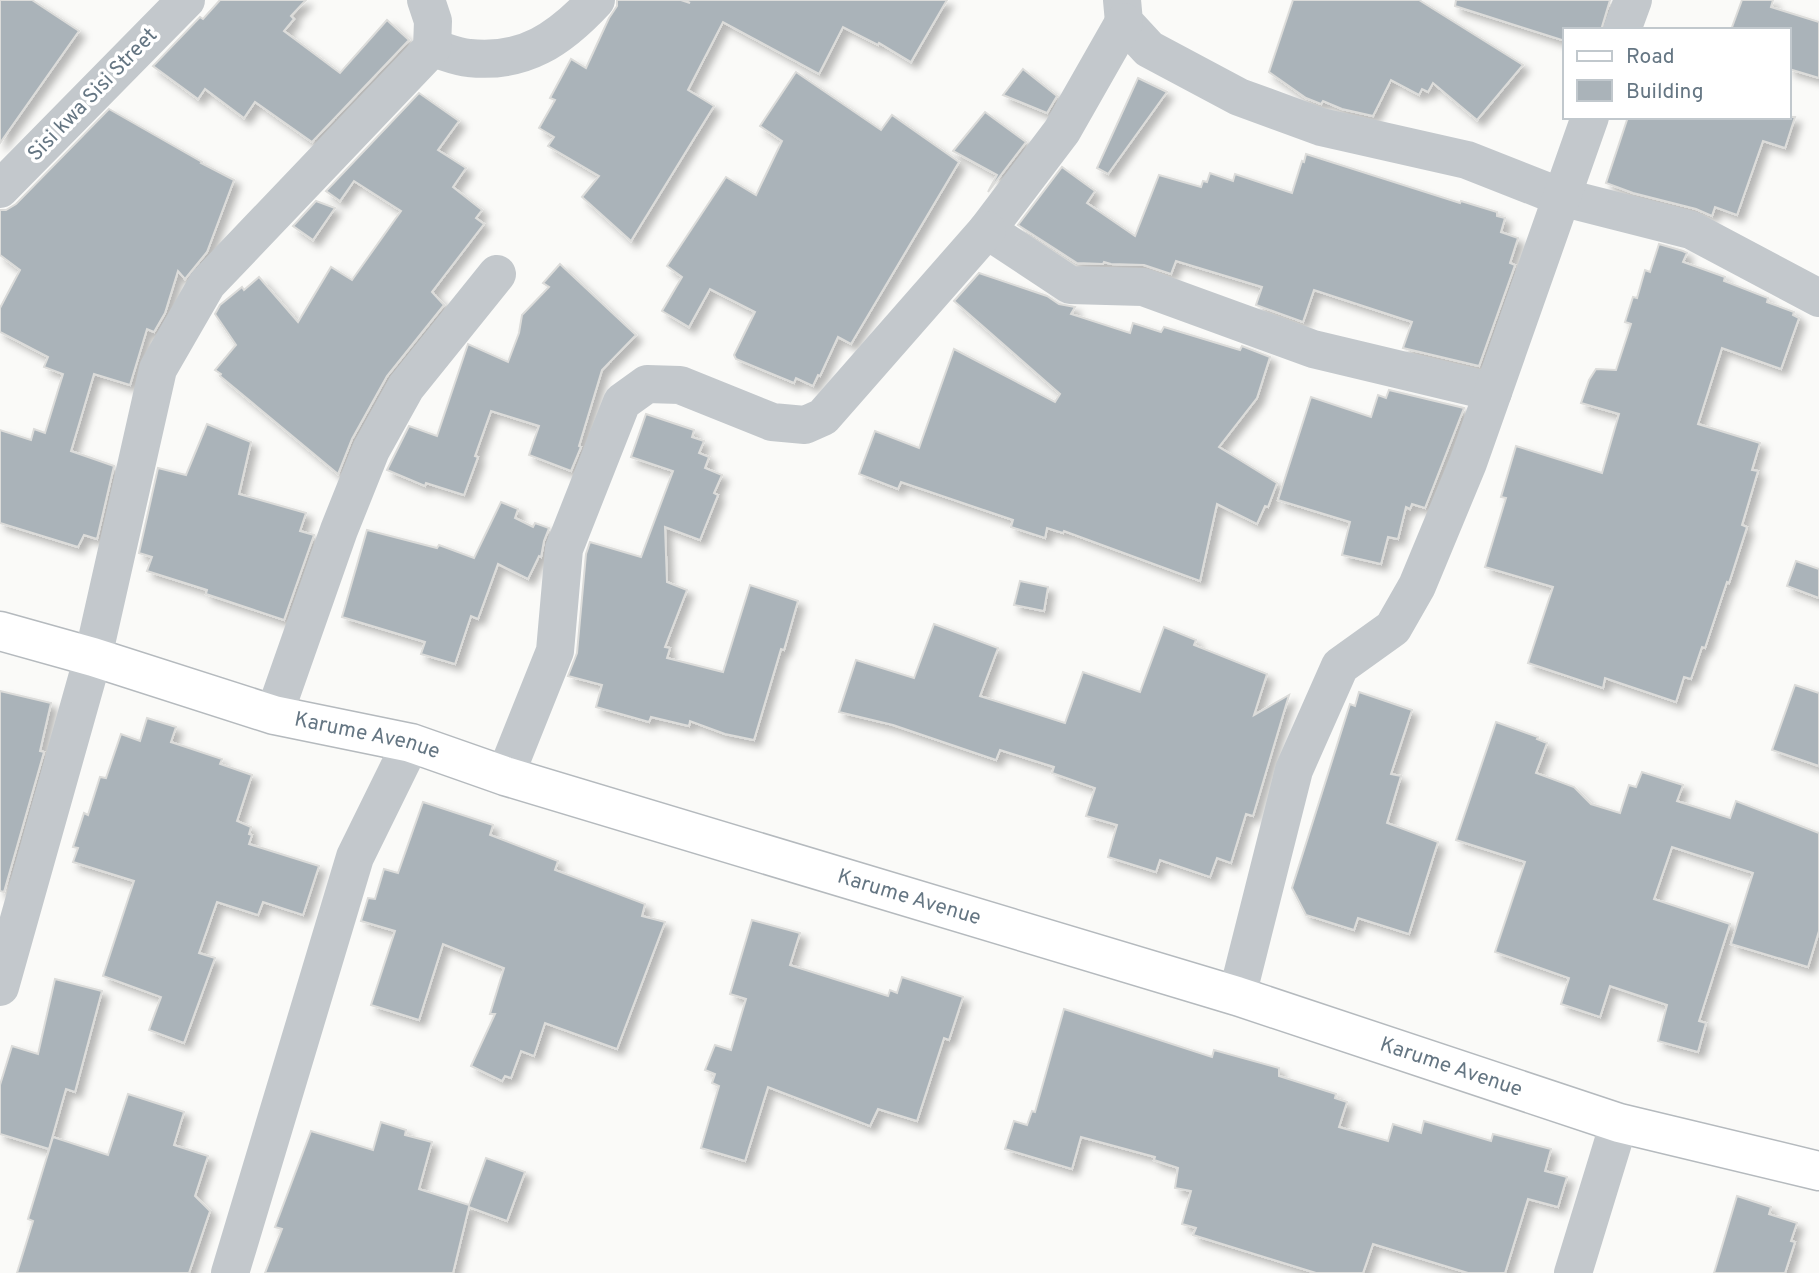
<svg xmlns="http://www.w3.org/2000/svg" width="1819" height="1273" viewBox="0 0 1819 1273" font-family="Overpass,sans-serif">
  <defs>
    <filter id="shadow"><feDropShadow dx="6" dy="6" stdDeviation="3.5" flood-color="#0004"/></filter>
  </defs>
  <rect width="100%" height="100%" fill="#fafaf8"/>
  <g fill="#aab3b9" stroke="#dcdcda" stroke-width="2" filter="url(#shadow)">
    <path d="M0,0H32L79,31L0,143Z"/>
    <path d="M220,0H306L291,16L294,19L284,31L340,73L387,20L409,40L312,142L255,102L244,118L205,89L198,99L153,66L200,17L203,19Z"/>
    <path d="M617,0H681L690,3L684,0H947L911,62L879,43L878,45L843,27L819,74L723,22L688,90L714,106L631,241L582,197L599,176L548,146L554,137L539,128L555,100L550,98L571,59L586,68L609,18L617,6Z"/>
    <path d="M1293,0H1419L1523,65L1477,120L1433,83L1428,92L1422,89L1419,95L1391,80L1373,116L1342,109L1323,101L1321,104L1306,98L1269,72Z"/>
    <path d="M1456,0H1610L1601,30H1565V41L1455,6Z"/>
    <path d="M1742,0H1773L1771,7L1819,22V78L1789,69V30H1731Z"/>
    <path d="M1023,69L1057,96L1047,113L1003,95Z"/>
    <path d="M796,72L881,130L892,115L959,162L851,344L838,337L820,376L818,375L813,386L796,378L794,383L736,359L734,355L755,312L710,289L689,327L662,311L682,277L667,266L726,177L756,195L782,141L760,126Z"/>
    <path d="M1138,78L1167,92L1108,174L1097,168Z"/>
    <path d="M419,93L459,121L438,150L466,168L453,187L482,210L476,218L484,224L432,292L444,305L387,376L352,439L338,474L220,376L221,374L215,370L236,345L215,314L220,305L242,287L244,290L259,277L298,322L331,267L352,280L401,211L354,181L340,201L326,191Z"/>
    <path d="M109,109L202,162L201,163L234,180L207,252L185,279L178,271L165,313L154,332L147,329L130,385L94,374L71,451L114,466L97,539L84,535L78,547L0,523V430L31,440L34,429L45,433L63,374L44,367L48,357L0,332V308L20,270L0,255V210H6L16,204Z"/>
    <path d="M985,112L1026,142L988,192L997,175L953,151Z"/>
    <path d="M1628,117H1795L1785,148L1763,141L1737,215L1715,207L1712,216L1696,209L1633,193L1606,183Z"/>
    <path d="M1306,154L1460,203L1461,201L1497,212V216L1505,218L1501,232L1518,238L1510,263L1515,265L1479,366L1403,348L1412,322L1314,290L1303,322L1256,305L1262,287L1176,261L1171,274L1144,265L1111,264L1104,262L1103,264L1077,263L1018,225L1062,167L1095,191L1087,203L1135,236L1159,175L1201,187L1203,181L1207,182L1210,173L1233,181L1235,174L1292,193L1302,161L1304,162Z"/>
    <path d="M316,201L335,208L313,240L293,226Z"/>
    <path d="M1659,244L1683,251L1687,253L1683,262L1725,277L1724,281L1768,298L1767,302L1794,312L1793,315L1799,318L1781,369L1722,348L1698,424L1760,443L1752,470L1758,471L1742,525L1747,527L1729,583L1727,582L1705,648L1702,647L1691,679L1684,677L1676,702L1605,678L1603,688L1528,663L1553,587L1485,567L1506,498L1501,497L1516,446L1602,473L1619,414L1581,403L1589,380L1596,369L1616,370L1631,324L1625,322L1633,297L1637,298L1645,270L1650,272Z"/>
    <path d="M560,264L636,335L602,370L579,446L581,447L571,471L529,455L539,426L491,411L475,456L478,457L464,495L426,483L425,486L387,470L409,426L437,436L468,344L508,362L519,333L522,315L549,287L543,283Z"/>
    <path d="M979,273L1047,296L1059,304L1075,307L1071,314L1130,333L1133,323L1161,332L1164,327L1240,350L1242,346L1270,357L1257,398L1219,447L1277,483L1268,507L1265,506L1257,524L1217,504L1200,581L1064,531L1063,533L1047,528L1045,538L1011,527L1013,520L901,482L898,489L859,474L875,431L919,448L954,349L1055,402L1060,394L954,301Z"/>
    <path d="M1389,390L1464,408L1425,508L1412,504L1410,509L1406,507L1398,539L1388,537L1381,564L1342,555L1350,522L1278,500L1311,397L1371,417L1378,395L1386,398Z"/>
    <path d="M646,414L694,430L692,437L704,441L699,453L709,457L705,468L722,475L714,493L718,495L700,540L665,527L667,582L687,590L665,647L670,648L667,658L723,672L750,585L798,601L784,650L781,649L754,740L725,734L690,721L689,726L651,717L649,722L596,707L602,685L568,676L577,653L586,554L590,542L641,557L673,471L631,457Z"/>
    <path d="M207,424L251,442L239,494L306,513L300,531L314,535L284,620L206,594L207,590L147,571L152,557L139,553L158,468L186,475Z"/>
    <path d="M501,502L518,509L515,518L533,527L535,523L549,528L544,541L541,557L539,556L528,579L498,564L478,619L471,616L455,664L421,654L425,642L342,617L367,530L437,548L439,545L474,558Z"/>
    <path d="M1796,561L1819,569V598L1787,586Z"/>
    <path d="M1020,581L1048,587L1044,611L1014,605Z"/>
    <path d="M934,624L998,648L980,696L1065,723L1083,672L1140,692L1164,627L1196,640L1194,645L1267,674L1254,715L1289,695L1253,816L1246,814L1231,863L1217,858L1210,877L1160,860L1156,872L1108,857L1117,825L1086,816L1095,788L1052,773L1054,767L1000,750L996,760L893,725L839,712L856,660L914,678Z"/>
    <path d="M1795,685L1819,693V766L1772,750Z"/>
    <path d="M0,691L51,703L40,751L44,752L4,892L0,891Z"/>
    <path d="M1359,692L1412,710L1391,774L1401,776L1387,823L1438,842L1409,934L1358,918L1354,930L1306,915L1292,888L1350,704L1355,706Z"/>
    <path d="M147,718L176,727L171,742L222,759L220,764L252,775L237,821L251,827L249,834L252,835L249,844L319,866L303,915L263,902L258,915L217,902L199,953L215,958L184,1043L149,1030L161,997L103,976L134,881L73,862L78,848L73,847L84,813L88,815L100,777L106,778L121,734L140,741Z"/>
    <path d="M1496,722L1538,737L1537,739L1547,743L1536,773L1574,787L1591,804L1620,813L1629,785L1636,787L1642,772L1683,785L1677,801L1730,818L1736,801L1819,833V931L1808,967L1731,944L1753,873L1672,847L1654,899L1730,924L1699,1021L1706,1023L1698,1052L1658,1041L1667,1005L1610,986L1600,1017L1561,1004L1569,978L1495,952L1525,862L1456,840Z"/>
    <path d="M423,802L493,825L490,835L558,861L555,870L645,904L642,916L665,922L617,1049L545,1023L534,1056L521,1051L511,1078L505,1076L502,1081L471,1066L495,1014H490L504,968L443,944L419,1020L371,1005L395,931L361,921L368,898L375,899L384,869L398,873Z"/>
    <path d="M752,920L800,933L790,965L888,996L890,990L897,993L902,977L963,997L949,1040L944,1038L917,1121L878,1109L870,1126L768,1087L745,1161L701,1148L719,1086L712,1083L715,1074L705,1070L715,1045L731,1050L746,999L730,994Z"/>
    <path d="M55,979L102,991L75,1092L66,1089L49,1149L0,1134V1085L12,1046L38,1054Z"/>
    <path d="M1064,1009L1212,1057L1214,1050L1279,1068V1076L1336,1094L1335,1098L1347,1102L1339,1127L1388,1141L1393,1124L1421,1133L1424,1121L1491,1141L1493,1134L1551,1149L1545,1171L1567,1177L1558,1207L1528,1199L1505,1273H1468L1373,1244L1363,1273H1316L1193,1235L1196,1228L1182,1224L1191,1191L1175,1188L1178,1168L1154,1160L1155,1157L1081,1137L1072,1169L1005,1149L1014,1121L1027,1125L1032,1111L1035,1112Z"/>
    <path d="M128,1094L184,1112L174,1145L208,1156L195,1196L210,1211L189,1273H17L33,1221L28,1219L53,1137L108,1155Z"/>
    <path d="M381,1122L406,1130L405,1135L432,1142L419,1189L469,1205L486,1158L525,1172L507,1221L469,1207L453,1273H265L282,1229L275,1227L311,1131L373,1150Z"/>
    <path d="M1737,1196L1771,1207L1769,1214L1797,1223L1791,1241L1795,1242L1785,1273H1714Z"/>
  </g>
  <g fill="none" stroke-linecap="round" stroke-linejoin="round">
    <g stroke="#b5babe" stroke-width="41">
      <g id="major">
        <path id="s1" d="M0,631L93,657L274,715L411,743L505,776L1237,996L1619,1123L1819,1171"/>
      </g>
    </g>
    <g stroke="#c3c8cc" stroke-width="38">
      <path d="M1122,0L1124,22L1149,49L1239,97L1321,127L1467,160L1561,197L1691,230L1819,298"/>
      <path d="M1124,22L1062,131L987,230L1070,285L1143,287L1313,349L1493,392"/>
      <path d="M1622,30L1633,0"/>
      <path d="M432,48C444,51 456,57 469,58C524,64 560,39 596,0"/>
      <path d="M0,189L186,0"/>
      <path d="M274,715L339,530L371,450L406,387L497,274"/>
      <path d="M505,776L555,651L564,549L622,402L647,384L680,385L772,422L805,425L823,417L987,230"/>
      <path d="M0,987L93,657L158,369L207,284L432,48L433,21L426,0"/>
      <path d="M1237,996L1294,770L1340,666L1393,628L1417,586L1468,463L1590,117"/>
      <path d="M230,1273L355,857L411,743"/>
      <path d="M1573,1273L1619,1123"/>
    </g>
    <use href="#major" stroke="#fff" stroke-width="38"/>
  </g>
  <g text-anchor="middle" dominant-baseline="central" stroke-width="7" stroke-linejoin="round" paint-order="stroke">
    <g font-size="21" fill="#657683" stroke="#fff">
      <text transform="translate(93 95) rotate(-46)">Sisi kwa Sisi Street</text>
      <text stroke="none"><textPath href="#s1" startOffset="382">Karume Avenue</textPath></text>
      <text stroke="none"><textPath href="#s1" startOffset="948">Karume Avenue</textPath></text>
      <text stroke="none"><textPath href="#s1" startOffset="1516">Karume Avenue</textPath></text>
    </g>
  </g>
  <rect x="1563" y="28" width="228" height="91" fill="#ffffff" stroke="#c1c8cd" stroke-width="2"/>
  <rect x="1577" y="51" width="35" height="10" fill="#ffffff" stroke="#c1c8cd" stroke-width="2"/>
  <text x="1626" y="63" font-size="21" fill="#657683">Road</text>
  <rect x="1577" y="80" width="35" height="21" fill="#aab3b9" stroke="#c1c8cd" stroke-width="2"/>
  <text x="1626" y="98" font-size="21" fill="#657683">Building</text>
</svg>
